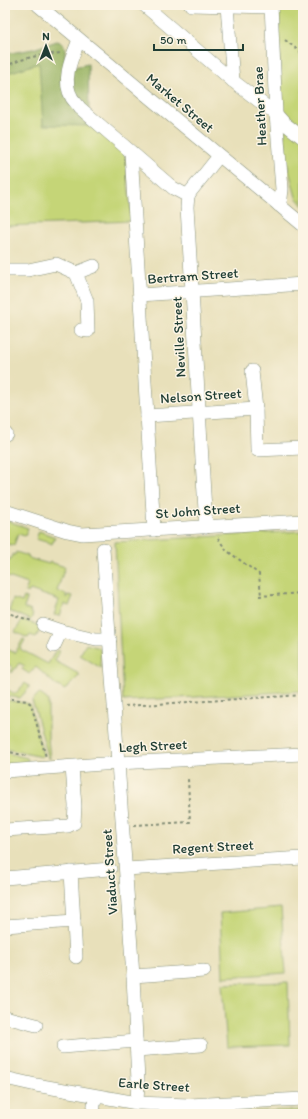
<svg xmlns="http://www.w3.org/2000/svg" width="308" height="1119" viewBox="0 0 308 1119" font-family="Itim,sans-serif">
  <rect width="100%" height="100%" fill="#fcf5e5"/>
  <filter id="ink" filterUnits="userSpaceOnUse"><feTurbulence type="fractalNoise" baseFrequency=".025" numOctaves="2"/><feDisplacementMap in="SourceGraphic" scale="8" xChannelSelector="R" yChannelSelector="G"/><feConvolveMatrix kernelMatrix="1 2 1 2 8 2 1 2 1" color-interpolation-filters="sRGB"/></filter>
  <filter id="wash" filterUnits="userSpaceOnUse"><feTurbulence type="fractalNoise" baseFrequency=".012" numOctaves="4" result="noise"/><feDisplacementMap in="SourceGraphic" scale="16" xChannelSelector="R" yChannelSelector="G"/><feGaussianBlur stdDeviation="0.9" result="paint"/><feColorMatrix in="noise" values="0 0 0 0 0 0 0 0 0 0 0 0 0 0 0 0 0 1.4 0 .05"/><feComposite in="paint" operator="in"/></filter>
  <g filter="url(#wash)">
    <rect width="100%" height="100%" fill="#e8e0ba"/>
    <g fill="#c5d577" stroke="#728956">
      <path d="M280,5H303V206L296,197L286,159L278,37Z"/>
      <path d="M39,62L94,126L125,152L132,221L5,226V74Z"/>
      <path d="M5,520L28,528L25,536L18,534L14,545L5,544Z"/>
      <path d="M39,531L55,537L52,544L44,540L43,541L36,539Z"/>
      <path d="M303,531V691L123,701L115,542Z"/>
      <path d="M16,552L28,556V558L49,564L50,562L65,567L57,591L66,594V598H67L68,595L73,596L69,606L64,604L60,616L54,615L59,600L30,590L28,593L25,592L28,584L5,576V571L9,559H11L13,554L15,555Z"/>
      <path d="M24,597L27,599L24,608L31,611V613L33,614L31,620L9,611L13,599L22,602Z"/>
      <path d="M22,620L41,626L40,630L36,637L30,635L28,638L15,632Z"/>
      <path d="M23,639L25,640L20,649L48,664L56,650L60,651L55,661L79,674V676L65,690L56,685L36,667L29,674L22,669L25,666L19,663L12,673L11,671L13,668L5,661V648L15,653Z"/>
      <path d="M86,644L100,648L101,668L80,655Z"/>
      <path d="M25,683L30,687L20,698L5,696V691L7,689L13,693H16Z"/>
      <path d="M39,693L48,700V738L50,759L48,757L35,709L32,701Z"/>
      <path d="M5,700L26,703L30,705L43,755L42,757L5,749Z"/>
      <path d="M5,753H8L27,758L28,760L27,764L5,766Z"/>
      <path d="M281,908L286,973L223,977L220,913Z"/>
      <path d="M288,982L290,1045L227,1047L222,984Z"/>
      <path d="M303,1110V1114L197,1113Z"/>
    </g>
    <path fill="#9cb668" stroke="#5e7a4e" d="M57,41L63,43L65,48V69L88,64L89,110L94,126L43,125L39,63L5,74V54L33,49Z"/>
  </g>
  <g filter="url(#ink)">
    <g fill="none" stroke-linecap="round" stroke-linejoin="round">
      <g stroke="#848e77" stroke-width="14">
        <g id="minor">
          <path d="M38,5L303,225"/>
          <path d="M144,5L233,81L276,114L284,123L303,138"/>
          <path d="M191,5L271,7"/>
          <path d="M271,5L276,114L282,189L281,198L279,205"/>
          <path d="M227,6L233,81"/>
          <path d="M79,40C72,57 61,80 72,98C74,101 78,105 80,108L173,188L188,196"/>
          <path d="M131,152L154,530"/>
          <path d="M5,270H28L56,264L76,273L87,301L88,331L81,330"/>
          <path d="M76,273L94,266"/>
          <path d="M140,295L303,284"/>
          <path d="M252,371L256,409L257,450L303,448"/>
          <path d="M147,416L256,409"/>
          <path d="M5,434H6"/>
          <path d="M5,511L67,531L82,534L303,521"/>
          <path d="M206,527L187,207L188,196L191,191L219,156"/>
          <path d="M103,549L133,976L138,1081L137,1103"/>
          <path d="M43,625L61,631"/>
          <path d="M54,646L61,631L96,639H110"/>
          <path d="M5,771L117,763L303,754"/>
          <path d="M5,830L68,826L74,823L75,806L72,767"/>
          <path d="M126,869L303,858"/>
          <path d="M71,872L76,957"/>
          <path d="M5,878L110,869"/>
          <path d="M5,926L74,921"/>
          <path d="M133,976L204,971"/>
          <path d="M5,1017L36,1025"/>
          <path d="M63,1047L136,1041"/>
          <path d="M137,1050L201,1045"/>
          <path d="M5,1078L36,1085L137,1103L189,1105L303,1099"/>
          <path d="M93,1114L95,1096"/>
        </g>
      </g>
      <g stroke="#848e77" stroke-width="2" stroke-dasharray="3 3" stroke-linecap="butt">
        <path d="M285,40L303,54"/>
        <path d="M5,67C23,57 41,55 61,53"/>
        <path d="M218,538L226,550L259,574L261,596"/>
        <path d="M259,596L303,593"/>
        <path d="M5,612L32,621"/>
        <path d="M5,698L27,701L31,704L46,757"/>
        <path d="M125,706L303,695"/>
        <path d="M5,751L27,756"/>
        <path d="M134,825L190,822L188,779"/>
      </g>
      <use href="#minor" stroke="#fff" stroke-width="13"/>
    </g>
  </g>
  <g text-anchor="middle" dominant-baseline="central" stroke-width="3" stroke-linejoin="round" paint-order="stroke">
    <g font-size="14" fill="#1f3d34" stroke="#fcf5e5">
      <text transform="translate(180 103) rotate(40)">Market Street</text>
      <text transform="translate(260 106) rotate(-93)">Heather Brae</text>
      <text transform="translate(193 276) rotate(-4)">Bertram Street</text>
      <text transform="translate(179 337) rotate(-93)">Neville Street</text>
      <text transform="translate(201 396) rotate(-4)">Nelson Street</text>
      <text transform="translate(198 511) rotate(-4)">St John Street</text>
      <text transform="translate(153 746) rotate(-3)">Legh Street</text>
      <text transform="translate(213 847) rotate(-3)">Regent Street</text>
      <text transform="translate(110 872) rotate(-94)">Viaduct Street</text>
      <text transform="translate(154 1085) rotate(4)">Earle Street</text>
    </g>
  </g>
  <rect width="308" height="1119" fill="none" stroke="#fcf5e5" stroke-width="20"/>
  <g transform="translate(46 46)" stroke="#fcf5e5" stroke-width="3" paint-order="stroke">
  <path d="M0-3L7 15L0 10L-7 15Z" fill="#1f3d34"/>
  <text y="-6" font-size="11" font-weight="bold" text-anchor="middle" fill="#1f3d34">N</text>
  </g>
  <path d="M154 44v6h89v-6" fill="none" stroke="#1f3d34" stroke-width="2"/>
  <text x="160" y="44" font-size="12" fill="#1f3d34" stroke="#fcf5e5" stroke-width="3" paint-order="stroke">50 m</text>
</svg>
